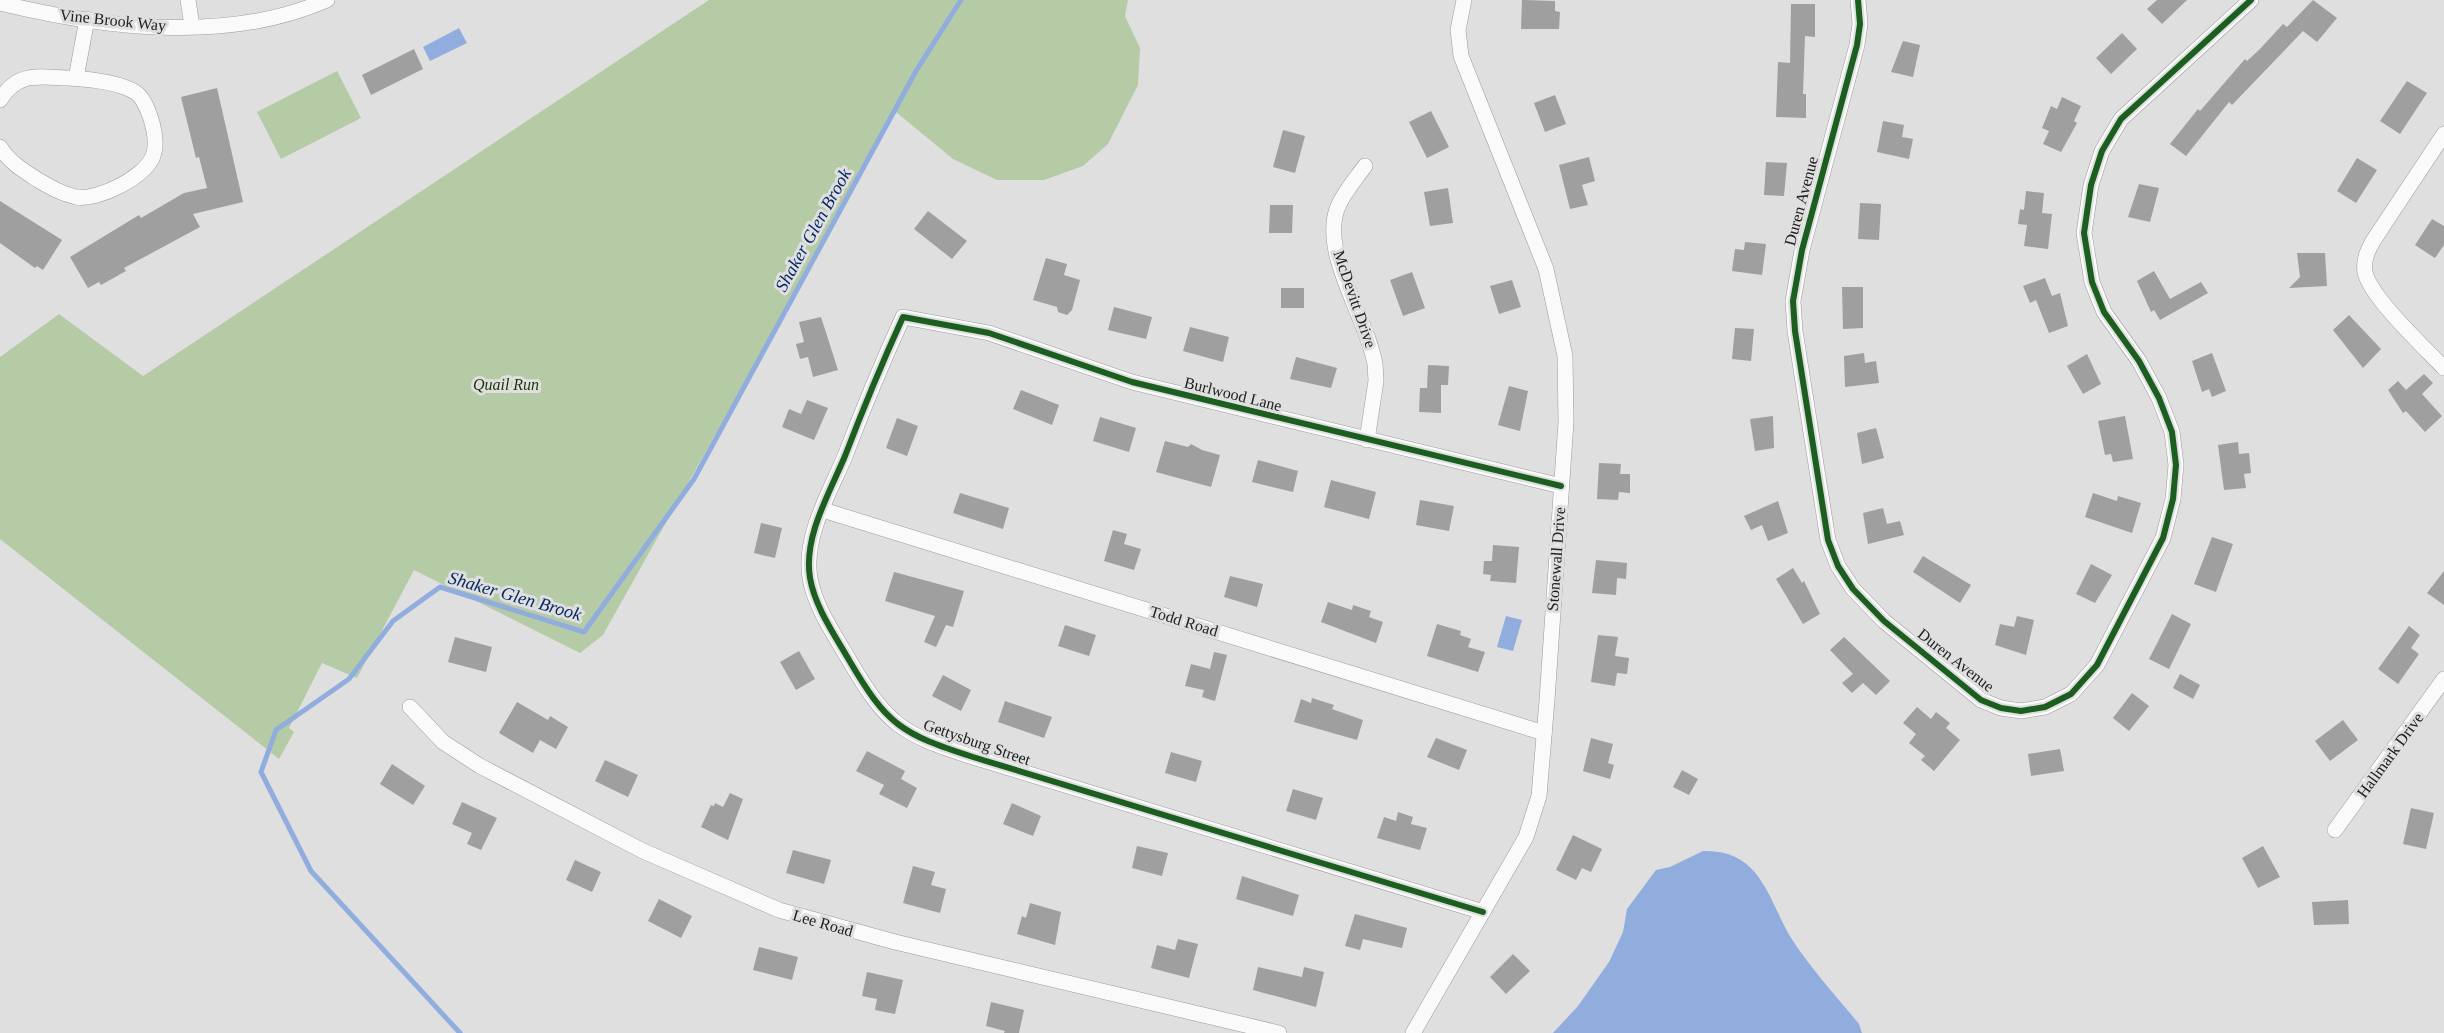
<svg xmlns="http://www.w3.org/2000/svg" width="2444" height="1033" viewBox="0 0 2444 1033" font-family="Georgia,serif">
  <rect width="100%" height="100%" fill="#dfdfe0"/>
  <g fill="#b4cba6">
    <path d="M709,0H1128L1125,16L1140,48L1138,85L1108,144L1083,166L1044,180H997L953,159L896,112L603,635L580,653L414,570L357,678L322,663L289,728L294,732L279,759L0,539V357L59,314L143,376Z"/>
    <path d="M337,71L361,118L281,159L257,112Z"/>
  </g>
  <g fill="#90adde">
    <path d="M459,28L467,43L430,61L423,47Z"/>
    <path d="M1506,616L1522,620L1513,651L1497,647Z"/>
    <path d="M1703,851C1763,849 1768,902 1793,941C1812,970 1837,997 1859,1024L1862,1033H1553L1578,1006L1609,962L1623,932L1627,909L1656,870L1670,867Z"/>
  </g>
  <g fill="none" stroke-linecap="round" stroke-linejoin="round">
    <path stroke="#90adde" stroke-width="5" d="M460,1033L311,871L261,772L276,730L349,679L393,621L440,587L584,632L694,479L916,71L961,0"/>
  </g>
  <g fill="#9f9fa0">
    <path d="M1522,0L1555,1V11L1560,12L1559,29H1521Z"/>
    <path d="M2157,0H2187L2162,24L2147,9Z"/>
    <path d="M2313,0L2337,18L2317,42L2303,31L2232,105L2229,102L2186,156L2170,144L2198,109L2200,111L2245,59L2247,61L2260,49L2283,24L2287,27Z"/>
    <path d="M1791,4H1815V37L1805,36L1803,94H1806V118L1776,117L1778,62L1790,63Z"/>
    <path d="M2122,33L2137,49L2111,74L2096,58Z"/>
    <path d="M1903,41L1920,45L1913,77L1891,72Z"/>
    <path d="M414,49L423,69L371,95L362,75Z"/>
    <path d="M2407,81L2427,93L2400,134L2380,121Z"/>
    <path d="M217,88L243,202L193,214L200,227L124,268L126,271L101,285L99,282L88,288L70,257L139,215L141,218L184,193L207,188L199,157L196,158L181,97Z"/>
    <path d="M1555,95L1566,124L1545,132L1534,103Z"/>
    <path d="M2062,97L2081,106L2074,121L2077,123L2061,152L2043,144L2049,131L2042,128L2051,106L2057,109Z"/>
    <path d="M1431,111L1449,147L1427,158L1409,122Z"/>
    <path d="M1883,121L1904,125L1902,137L1913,139L1909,159L1877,152Z"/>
    <path d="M1283,130L1305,136L1295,173L1273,167Z"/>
    <path d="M1589,157L1595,181L1582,185L1588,205L1570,209L1559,165Z"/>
    <path d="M2357,158L2377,170L2356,203L2337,191Z"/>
    <path d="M1766,162L1787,163L1784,196L1764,195Z"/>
    <path d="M2139,184L2159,188L2150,222L2128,217Z"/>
    <path d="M1448,188L1453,223L1430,226L1424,192Z"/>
    <path d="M2026,191L2044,193L2042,213L2052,214L2048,249L2024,246L2027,225L2018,224L2020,209L2024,210Z"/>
    <path d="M0,201L62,240L43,270L37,266L35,268L0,243Z"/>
    <path d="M1860,203L1881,204L1879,240L1858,239Z"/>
    <path d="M1270,205H1293L1292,233H1269Z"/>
    <path d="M928,211L967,241L952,259L914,229Z"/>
    <path d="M2432,219L2444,226V245L2435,258L2415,245Z"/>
    <path d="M1745,242L1766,244L1762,275L1732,271L1735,249L1744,250Z"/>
    <path d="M2297,253H2325L2327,286L2289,288L2300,277Z"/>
    <path d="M1046,258L1067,264L1064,275L1080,280L1072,310L1067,315L1058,312L1057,307L1033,300Z"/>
    <path d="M2154,271L2170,299L2201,282L2208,293L2160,320L2154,310L2151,312L2137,281Z"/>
    <path d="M1412,272L1425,308L1403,316L1390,280Z"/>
    <path d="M2045,278L2052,296L2060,293L2068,326L2049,333L2036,300L2030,303L2023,286Z"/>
    <path d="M1512,280L1521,307L1499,314L1490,286Z"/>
    <path d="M1842,287H1863V328L1843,329Z"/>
    <rect x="1281" y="288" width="23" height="20"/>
    <path d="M1114,307L1152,317L1146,339L1108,330Z"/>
    <path d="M2349,315L2381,349L2363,368L2333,330Z"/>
    <path d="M821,317L838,370L813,377L808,357L800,359L796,344L804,342L799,322Z"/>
    <path d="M1190,327L1229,337L1223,362L1183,351Z"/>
    <path d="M1735,328L1754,329L1751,361L1732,359Z"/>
    <path d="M1864,353L1865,363L1876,361L1879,383L1845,387L1844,356Z"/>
    <path d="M2212,353L2226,391L2212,397L2209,389L2202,392L2192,361Z"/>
    <path d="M2087,354L2101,384L2083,394L2067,366Z"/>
    <path d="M1296,357L1337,368L1331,388L1290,379Z"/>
    <path d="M1428,365L1449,366L1448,385H1441V413L1419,412L1420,388H1427Z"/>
    <path d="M2424,374L2433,383L2422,394L2442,416L2425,432L2406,411L2403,413L2388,390L2398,381L2406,390Z"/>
    <path d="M1509,386L1528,391L1520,431L1498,425Z"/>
    <path d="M1021,390L1059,405L1052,425L1013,409Z"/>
    <path d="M807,400L828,408L814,440L782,427L789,409L801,414Z"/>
    <path d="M1773,416L1774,448L1755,451L1750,419Z"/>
    <path d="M2125,416L2133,459L2113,462L2111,454L2105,455L2098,421Z"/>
    <path d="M1100,417L1136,428L1129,452L1093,441Z"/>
    <path d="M897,418L918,426L907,456L886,448Z"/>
    <path d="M1876,428L1884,458L1862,464L1857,433Z"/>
    <path d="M1165,441L1188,447L1191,444L1202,450L1220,455L1211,487L1156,472Z"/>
    <path d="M2238,442L2239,454L2249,453L2251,473L2244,474L2246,488L2224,490L2218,445Z"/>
    <path d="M1258,460L1298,471L1293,492L1252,482Z"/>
    <path d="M1599,463L1621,464L1620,474H1630V493L1619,492L1618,500L1597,499Z"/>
    <path d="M1331,480L1376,492L1369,519L1324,507Z"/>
    <path d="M960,493L1009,508L1003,529L953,513Z"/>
    <path d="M2093,493L2117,501L2118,496L2141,503L2132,533L2085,517Z"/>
    <path d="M1420,500L1454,506L1449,531L1416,525Z"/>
    <path d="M1778,501L1788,533L1768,541L1762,525L1751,530L1744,516Z"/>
    <path d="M1883,508L1887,524L1900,521L1904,535L1868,544L1863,513Z"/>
    <path d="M761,523L782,528L775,558L754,553Z"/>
    <path d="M1113,530L1127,534L1124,544L1141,549L1134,570L1104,561Z"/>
    <path d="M2212,537L2233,544L2216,592L2194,584Z"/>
    <path d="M1493,545L1519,547L1516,583L1490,581L1491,575L1483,574L1484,561H1492Z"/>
    <path d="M1923,556L1971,585L1960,603L1913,572Z"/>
    <path d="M1596,560L1627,563L1626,579L1617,578L1616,595L1592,593Z"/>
    <path d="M2091,564L2112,575L2095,603L2076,594Z"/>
    <path d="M1793,568L1802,583L1804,581L1820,614L1803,624L1776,579Z"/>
    <path d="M2444,571V605L2427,593Z"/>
    <path d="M894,572L964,591L953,627L946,625L936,647L924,642L935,616L885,601Z"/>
    <path d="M1230,576L1263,584L1257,607L1224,597Z"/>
    <path d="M1328,602L1352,610L1353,605L1371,611L1369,617L1383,622L1376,643L1321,622Z"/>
    <path d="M2172,614L2191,624L2169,669L2149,659Z"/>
    <path d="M2017,616L2034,620L2026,655L1995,645L2000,624L2014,627Z"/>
    <path d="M1437,624L1461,631L1460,635L1471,639L1468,647L1485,652L1478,672L1427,656Z"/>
    <path d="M1065,625L1096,635L1089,656L1058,646Z"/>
    <path d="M2409,626L2420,635L2411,648L2419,654L2398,684L2378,669Z"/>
    <path d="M1598,635L1618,637L1615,656L1629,658L1627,674L1617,673L1615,686L1591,682Z"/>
    <path d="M455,637L492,647L486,672L448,662Z"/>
    <path d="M1844,637L1890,681L1876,695L1863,683L1852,693L1842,683L1853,674L1830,650Z"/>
    <path d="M799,651L815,679L796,690L780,662Z"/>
    <path d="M1214,652L1227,655L1215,701L1202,697L1204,690L1185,686L1191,664L1210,669Z"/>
    <path d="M2180,674L2200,685L2193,699L2173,688Z"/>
    <path d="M943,675L971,690L961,711L932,696Z"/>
    <path d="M2132,693L2149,706L2129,731L2113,718Z"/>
    <path d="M1312,698L1334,705L1332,709L1363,720L1357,740L1294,722L1301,699L1311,703Z"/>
    <path d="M1005,701L1052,717L1044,738L998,722Z"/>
    <path d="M517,702L548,720L550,716L568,727L556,749L540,740L533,753L499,733Z"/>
    <path d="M1917,707L1931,719L1936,712L1950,723L1946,728L1960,740L1934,771L1921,760L1925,756L1909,743L1916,734L1903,723Z"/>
    <path d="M2343,720L2358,740L2330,761L2315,741Z"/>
    <path d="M1436,738L1467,750L1459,770L1427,757Z"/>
    <path d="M1591,738L1613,744L1608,763L1614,765L1610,779L1583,771Z"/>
    <path d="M2060,749L2064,771L2031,776L2028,754Z"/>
    <path d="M867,751L905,771L901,779L917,788L907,808L879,794L884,785L856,771Z"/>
    <path d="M1171,752L1202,761L1196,782L1165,773Z"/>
    <path d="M605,760L638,775L628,797L595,781Z"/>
    <path d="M392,764L425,786L413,805L380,784Z"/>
    <path d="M1682,770L1698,779L1689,795L1673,787Z"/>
    <path d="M1293,789L1323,798L1316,820L1286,811Z"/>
    <path d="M730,793L743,799L728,840L701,827L711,805L714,806L715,803L723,807Z"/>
    <path d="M462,802L497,818L481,850L467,844L472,833L452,824Z"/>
    <path d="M1012,803L1041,816L1033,836L1003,824Z"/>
    <path d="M2411,808L2434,813L2426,849L2403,844Z"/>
    <path d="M1398,812L1413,817L1411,824L1427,828L1420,850L1377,838L1384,817L1396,821Z"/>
    <path d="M1573,835L1602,849L1591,872L1582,868L1576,880L1556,870Z"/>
    <path d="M1137,846L1168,853L1162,876L1132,868Z"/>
    <path d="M2263,846L2280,877L2258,888L2242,858Z"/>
    <path d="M793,850L831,860L824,884L786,873Z"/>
    <path d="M575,860L601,872L592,892L566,880Z"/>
    <path d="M913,866L935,872L931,885L946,889L940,913L903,903Z"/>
    <path d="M1242,876L1299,895L1293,916L1236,899Z"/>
    <path d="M659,899L692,916L681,938L648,921Z"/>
    <path d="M2348,900L2349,924L2314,925L2312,902Z"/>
    <path d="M1030,903L1061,912L1055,945L1017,934L1022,916L1026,918Z"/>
    <path d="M1355,914L1407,928L1402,948L1363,939L1360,950L1345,946Z"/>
    <path d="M1178,939L1198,944L1189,978L1151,968L1157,945L1175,950Z"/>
    <path d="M759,947L798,957L792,980L753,970Z"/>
    <path d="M1513,954L1530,971L1506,994L1490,977Z"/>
    <path d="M1258,967L1302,977L1304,967L1324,972L1316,1007L1253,990Z"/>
    <path d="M867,972L903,980L895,1014L875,1010L877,999L862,996Z"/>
    <path d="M991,1002L1024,1010L1019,1033H1004L1005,1031L986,1026Z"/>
  </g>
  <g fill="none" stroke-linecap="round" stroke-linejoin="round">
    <g stroke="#9b9b9c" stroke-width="16">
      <g id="minor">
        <path d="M188,0L192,26"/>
        <path d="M1858,0L1860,24L1857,45L1802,250L1793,301L1795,331L1828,540L1838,566L1853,589L1884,621L1981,700L2001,708L2021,711L2045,707L2071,694L2097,665L2163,538L2173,499L2176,465L2172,432L2159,398L2139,361L2104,312L2092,282L2084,233L2091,185L2102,151L2121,119L2251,0"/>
        <path d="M0,3C103,28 227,44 327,0"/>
        <path d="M76,78L87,19"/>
        <path d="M0,100C18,71 38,77 68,78C88,79 118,82 135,92C143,97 147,108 150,116C154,128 158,143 153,156C145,177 98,201 76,197C62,194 50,187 38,180C24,171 9,162 0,147"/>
        <path d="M2444,134L2373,241C2368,250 2363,260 2365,272C2370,297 2424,347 2444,368"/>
        <path d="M1365,166C1355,180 1343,193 1337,209C1321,255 1367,318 1375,364L1376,381L1367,440"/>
        <path d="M823,510L1544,733"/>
        <path d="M410,707L443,742L480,766L643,851L779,910L895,942L1279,1033"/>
        <path d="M2335,830L2444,679"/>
        <path d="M1483,912L973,757C901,734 887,725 849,660C834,634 815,607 810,578C803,537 830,492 845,456C863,409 882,363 903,317L989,333L1132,382L1561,486"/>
        <path d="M1413,1033L1526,837L1539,796L1547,700L1566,422L1565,356L1546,269L1461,56L1458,30L1464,0"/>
      </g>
    </g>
    <use href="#minor" stroke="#fafafa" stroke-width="15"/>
    <g stroke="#dfdfe0" stroke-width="10">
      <g id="cycleway">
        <path d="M1858,0L1860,24L1857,45L1802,250L1793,301L1795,331L1828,540L1838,566L1853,589L1884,621L1981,700L2001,708L2021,711L2045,707L2071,694L2097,665L2163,538L2173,499L2176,465L2172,432L2159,398L2139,361L2104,312L2092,282L2084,233L2091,185L2102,151L2121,119L2251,0"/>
        <path d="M1483,912L973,757C901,734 887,725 849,660C834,634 815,607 810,578C803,537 830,492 845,456C863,409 882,363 903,317L989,333L1132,382L1561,486"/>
      </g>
    </g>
    <use href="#cycleway" stroke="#1b5e20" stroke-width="6"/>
  </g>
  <g text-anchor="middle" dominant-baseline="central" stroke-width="6" stroke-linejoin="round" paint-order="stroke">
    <g font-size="16" fill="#212121" stroke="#dfdfe0">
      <text transform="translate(113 20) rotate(6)">Vine Brook Way</text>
      <text transform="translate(1801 201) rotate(-75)">Duren Avenue</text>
      <text transform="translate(1355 299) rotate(71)">McDevitt Drive</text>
      <text transform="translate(1233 394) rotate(14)">Burlwood Lane</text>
      <text transform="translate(1556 559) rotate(-86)">Stonewall Drive</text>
      <text transform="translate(1184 621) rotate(17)">Todd Road</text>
      <text transform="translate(1956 660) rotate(38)">Duren Avenue</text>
      <text transform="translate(977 742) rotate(19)">Gettysburg Street</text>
      <text transform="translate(2390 755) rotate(-54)">Hallmark Drive</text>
      <text transform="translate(823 923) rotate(16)">Lee Road</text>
    </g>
    <g font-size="16" font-style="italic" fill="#1a3700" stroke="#dfdfe0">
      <text x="506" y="384">Quail Run</text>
    </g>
    <g font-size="18" font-style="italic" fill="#052865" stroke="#dfdfe0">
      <text transform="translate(813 230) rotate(-61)">Shaker Glen Brook</text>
      <text transform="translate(515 596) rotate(16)">Shaker Glen Brook</text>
    </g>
  </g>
</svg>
